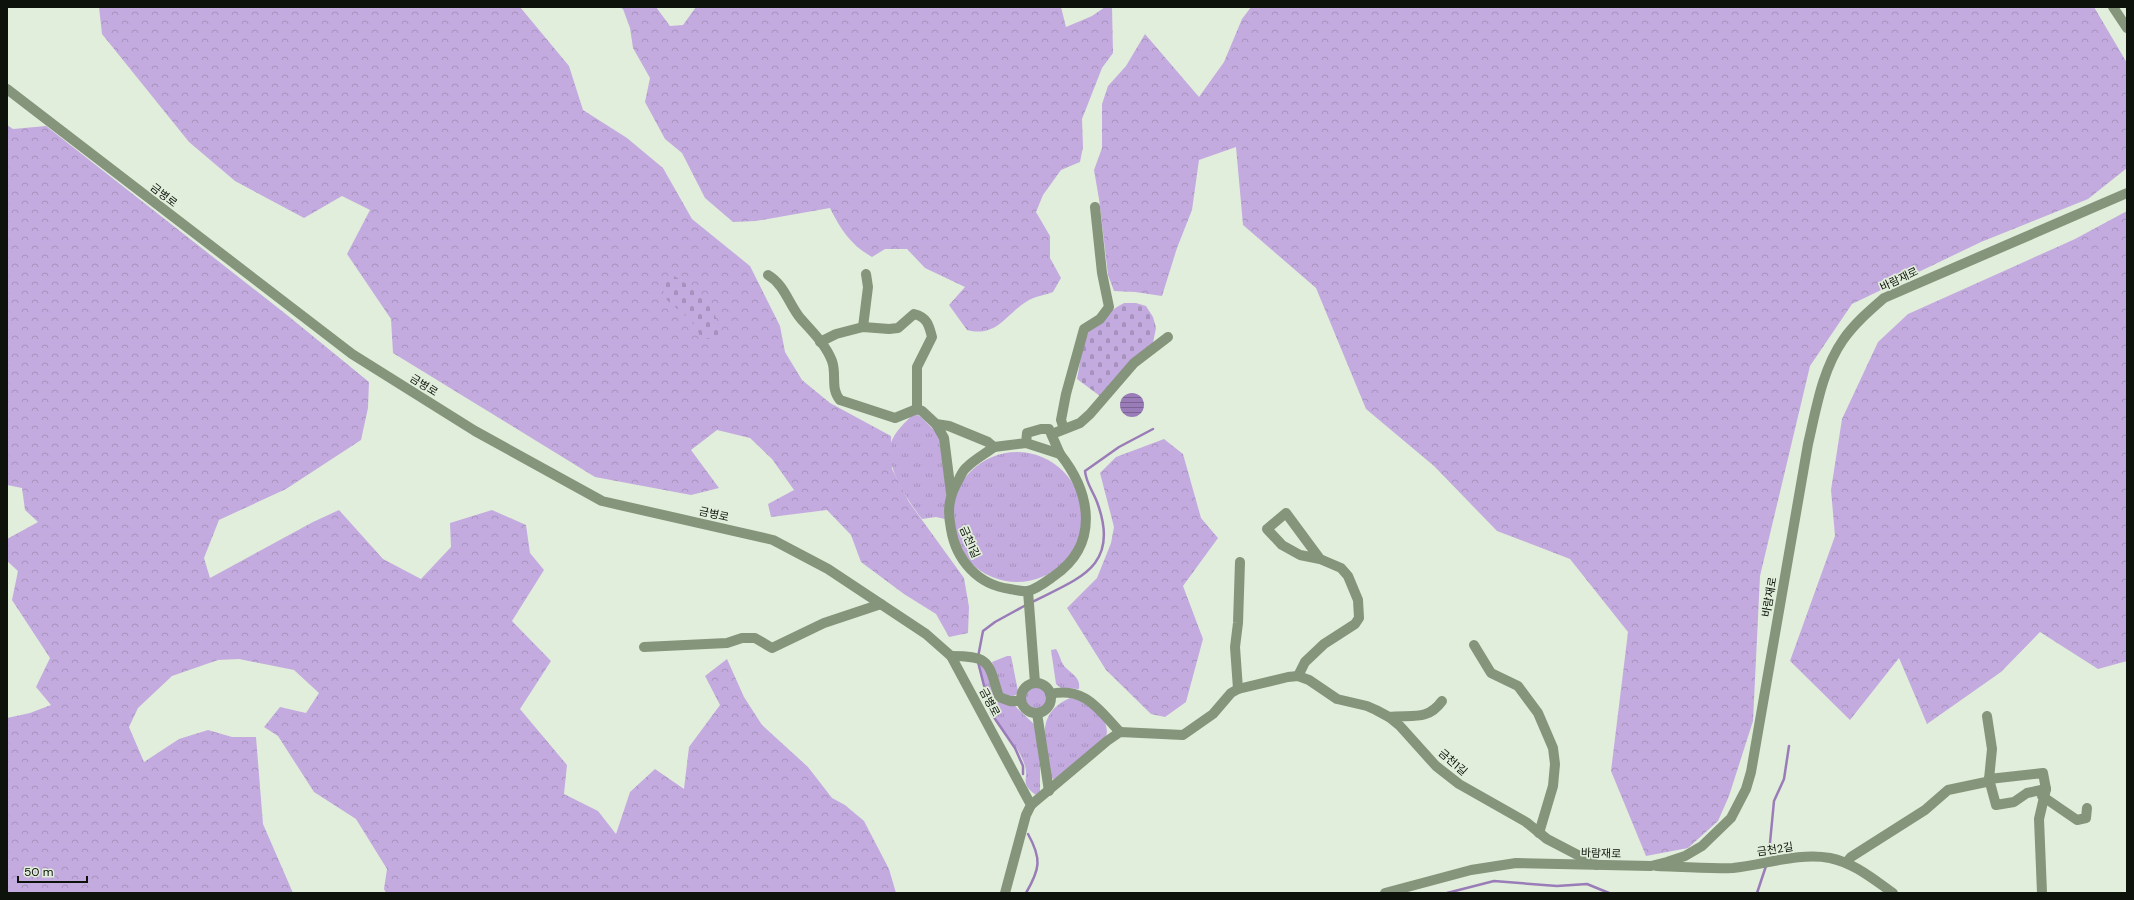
<svg xmlns="http://www.w3.org/2000/svg" width="2134" height="900" viewBox="0 0 2134 900" font-family="'DM Sans','Noto Sans KR',sans-serif">
  <defs>
    <pattern id="grass-tufts" width="24" height="20" patternUnits="userSpaceOnUse"><rect width="24" height="20" fill="#c4abdf"/><path d="M3 7l-1-3M5 7V3M7 7l1-3M15 17l-1-3M17 17v-4M19 17l1-3" fill="none" stroke="#a792be"/></pattern>
    <pattern id="forest-crowns" width="20" height="18" patternUnits="userSpaceOnUse"><rect width="20" height="18" fill="#c4abdf"/><path d="M2 6a3 3 0 1 1 6 0M12 15a3 3 0 1 1 6 0" fill="none" stroke="#a792be"/></pattern>
    <pattern id="cemetery-stones" width="16" height="16" patternUnits="userSpaceOnUse"><rect width="16" height="16" fill="#c4abdf"/><path d="M2 7V4a2 2 0 0 1 4 0v3zM10 15v-3a2 2 0 0 1 4 0v3z" fill="#a792be"/></pattern>
    <pattern id="water-rules" width="6" height="5" patternUnits="userSpaceOnUse"><rect width="6" height="5" fill="#997cb8"/><path d="M0 2.5h6" fill="none" stroke="#7b6494"/></pattern>
  </defs>
  <rect width="100%" height="100%" fill="#e1eedb"/>
  <g fill="url(#grass-tufts)">
    <path d="M914,413L921,417L939,435L947,497L945,519L936,517L922,519C909,502 884,466 891,443C894,432 906,422 914,413Z"/>
    <circle cx="1017" cy="517" r="65"/>
    <path d="M1056,649C1060,655 1061,663 1065,667C1072,674 1081,678 1079,689L1061,688L1056,684L1051,650Z"/>
    <path d="M1007,656H1011L1018,691L1016,695L1010,697L1002,695L992,662Z"/>
    <path d="M980,664L987,666L992,684L1036,726L1040,764V792L1036,795C1019,783 1029,780 1025,766C1019,746 1002,731 993,713C985,699 982,680 978,665Z"/>
    <circle cx="1036" cy="698" r="11"/>
    <path d="M1070,698C1086,700 1112,718 1106,737L1055,780L1050,777C1046,746 1033,714 1070,698Z"/>
  </g>
  <g fill="url(#forest-crowns)">
    <path d="M99,7H520L569,66L583,110L627,138L663,168L692,219L750,266L780,326L785,352L802,380L830,403L891,436L892,469L909,502L964,578L969,607L968,633L949,637L936,614L904,594L861,562L851,535L827,510L771,517L768,504L794,490L772,459L750,438L717,430L691,450L719,488L691,495L595,477L393,353L391,319L347,254L370,210L342,196L304,218L235,181L189,142L102,34Z"/>
    <path d="M619,7H656L670,26L683,25L696,7H1061L1066,27L1092,16L1105,7H1112L1113,53L1102,68L1082,119L1083,147L1080,162L1061,170L1043,195L1036,212L1050,236V258L1061,278L1053,292C1046,295 1036,296 1029,300C1006,313 998,338 967,330L949,305L965,287L925,268L907,249H885L872,257C850,244 841,230 830,208L756,221L733,222L705,198L682,153L665,139L645,102L650,78L633,48L630,28L623,9Z"/>
    <path d="M1251,7H2094L2127,63V168L2088,199L1981,242L1852,304L1810,366L1760,576L1753,721L1729,796L1718,821L1688,848L1646,856L1611,771L1628,632L1570,559L1497,531L1434,466L1366,409L1316,288L1243,225L1236,147L1199,160L1192,210L1177,248L1162,296L1135,292L1114,291L1108,275L1099,199L1094,170L1102,148V104L1108,86L1126,66L1145,34L1199,97L1224,62L1242,19Z"/>
    <path d="M7,125L13,129L46,126L287,315L369,382L368,408L361,440L286,489L219,520L204,558L210,578L313,522L339,510L383,559L421,579L451,547L450,523L492,510L526,525L530,553L544,570L512,621L551,661L520,709L567,765L564,794L598,811L616,834L630,792L655,769L684,789L689,747L720,705L705,676L727,659L744,697L762,725L808,767L832,798L845,805L864,821L889,869L896,893H386L384,889L387,869L356,819L314,792L278,736L264,727L280,707L306,713L319,693L294,670L239,659L218,660L172,676L138,708L129,727L144,762L179,739L208,730L232,737H256L263,824L293,893H7V718L30,713L51,705L36,687L50,658L12,600L18,571L7,561V539L38,522L25,510L22,488L7,485Z"/>
    <path d="M2127,211V661L2098,669L2040,632L2001,672L1927,724L1899,658L1850,720L1790,661L1835,536L1831,490L1842,419L1878,342L1908,314L2075,239Z"/>
    <path d="M1164,439L1183,454L1201,518L1218,538L1183,586L1203,639L1186,702L1165,717L1151,714L1106,670L1067,608L1097,578L1111,543L1114,527L1100,473L1116,457Z"/>
  </g>
  <g fill="url(#cemetery-stones)">
    <path d="M674,276C694,287 724,313 719,339H701C696,319 676,310 663,296L665,283Z"/>
    <path d="M1124,303H1136L1146,306L1153,317L1156,328L1153,343L1100,396L1077,379C1080,365 1081,346 1088,333C1093,322 1113,309 1124,303Z"/>
  </g>
  <circle fill="url(#water-rules)" cx="1132" cy="405" r="12"/>
  <g fill="none" stroke-linecap="round" stroke-linejoin="round">
    <g stroke="#997cb8" stroke-width="2.5">
      <path d="M1032,602C1080,578 1121,566 1097,502C1093,491 1086,483 1085,471L1119,447L1153,429"/>
      <path d="M978,657L983,631L995,622L1026,605"/>
      <path d="M978,662L991,713L1015,748L1023,766V774"/>
      <path d="M1769,853L1774,801L1784,779L1789,746"/>
      <path d="M1026,893C1040,869 1042,859 1028,834"/>
      <path d="M1447,893L1494,881L1557,886L1587,884L1609,893"/>
      <path d="M1757,893L1766,866"/>
    </g>
    <g stroke="#84957b" stroke-width="10">
      <path d="M768,275C785,285 789,305 801,319C812,331 826,345 832,361C837,375 830,388 840,400L895,418L917,409"/>
      <path d="M863,327L868,287L866,274"/>
      <path d="M820,342L836,334L863,327L889,329L898,328L914,314C927,317 929,325 932,337L917,367V409L922,411L936,424L949,426L988,442L994,447C985,454 975,459 967,467C963,470 961,475 959,479C949,496 947,509 951,529C956,560 978,585 1010,589C1015,590 1023,592 1028,591C1037,589 1047,581 1054,576C1100,544 1091,493 1060,454"/>
      <path d="M936,424L944,438L951,493"/>
      <path d="M1064,429L1061,420L1066,394L1084,329L1100,319L1109,307L1102,273L1095,207"/>
      <path d="M1052,434L1080,423L1090,414L1134,363L1168,337"/>
      <path d="M994,447L1026,443L1060,454L1049,429H1041L1027,433L1026,443"/>
      <path d="M1028,591L1035,683"/>
      <path d="M1474,645L1491,673L1518,686L1538,713L1553,748L1555,764L1553,786L1539,833"/>
      <path d="M644,647L727,643L742,638H755L772,648L824,623L881,604"/>
      <path d="M951,656C992,656 988,663 999,697L1010,701H1021"/>
      <path d="M1298,676L1305,662L1324,644L1355,624L1359,618L1358,600L1348,576L1341,568L1320,559L1300,555L1282,545L1267,529L1286,513L1320,559"/>
      <circle cx="1036" cy="698" r="15"/>
      <path d="M1238,689L1235,647L1238,623L1240,562"/>
      <path d="M1050,694C1085,686 1099,710 1120,732"/>
      <path d="M1037,713L1049,791"/>
      <path d="M1987,716L1992,749L1989,779L1996,805L2014,802L2027,793L2046,789"/>
      <path d="M1389,717C1410,714 1427,722 1442,701"/>
      <path d="M2042,796L2077,820L2086,818L2087,808"/>
      <path d="M1031,805L1107,741L1120,732L1183,735L1213,714L1231,693L1238,689L1288,677L1298,676L1309,680L1337,699L1367,706L1376,710L1389,717L1400,726L1436,766L1459,784L1526,822L1547,839L1597,865"/>
      <path d="M1846,863L1851,857L1925,810L1948,790L1986,782L1989,779L2043,773L2046,789L2039,819L2042,893"/>
      <path d="M1657,866C1682,867 1708,869 1733,868C1764,865 1799,852 1830,858C1854,863 1873,879 1893,893"/>
    </g>
    <g stroke="#84957b" stroke-width="10">
      <path d="M2113,7L2127,28"/>
      <path d="M7,89L352,354L475,431L602,501L773,540L828,569L926,634L951,656L1031,805L1026,815L1005,893"/>
      <path d="M1385,893L1471,870L1516,863L1651,866L1667,862L1685,856L1702,846L1731,818L1746,789L1751,772L1808,444C1816,410 1822,370 1843,340C1854,324 1869,311 1884,298L2127,193"/>
    </g>
  </g>
  <g text-anchor="middle" dominant-baseline="central" stroke-width="3.5" stroke-linejoin="round" paint-order="stroke">
    <g font-size="11" fill="#0d120b" stroke="#e1eedb">
      <text transform="translate(164 195) rotate(38)">금병로</text>
      <text transform="translate(1899 279) rotate(-25)">바람재로</text>
      <text transform="translate(424 385) rotate(32)">금병로</text>
      <text transform="translate(714 514) rotate(13)">금병로</text>
      <text transform="translate(970 542) rotate(66)">금천1길</text>
      <text transform="translate(1769 597) rotate(-80)">바람재로</text>
      <text transform="translate(990 702) rotate(62)">금병로</text>
      <text transform="translate(1453 762) rotate(41)">금천1길</text>
      <text transform="translate(1775 849) rotate(-9)">금천2길</text>
      <text transform="translate(1601 853) rotate(2)">바람재로</text>
    </g>
  </g>
  <rect width="2134" height="900" fill="none" stroke="#0d120b" stroke-width="16"/>
  <path d="M18 876v6h69v-6" fill="none" stroke="#0d120b" stroke-width="2"/>
  <text x="24" y="876" font-size="12" fill="#0d120b" stroke="#e1eedb" stroke-width="3" paint-order="stroke">50 m</text>
</svg>
